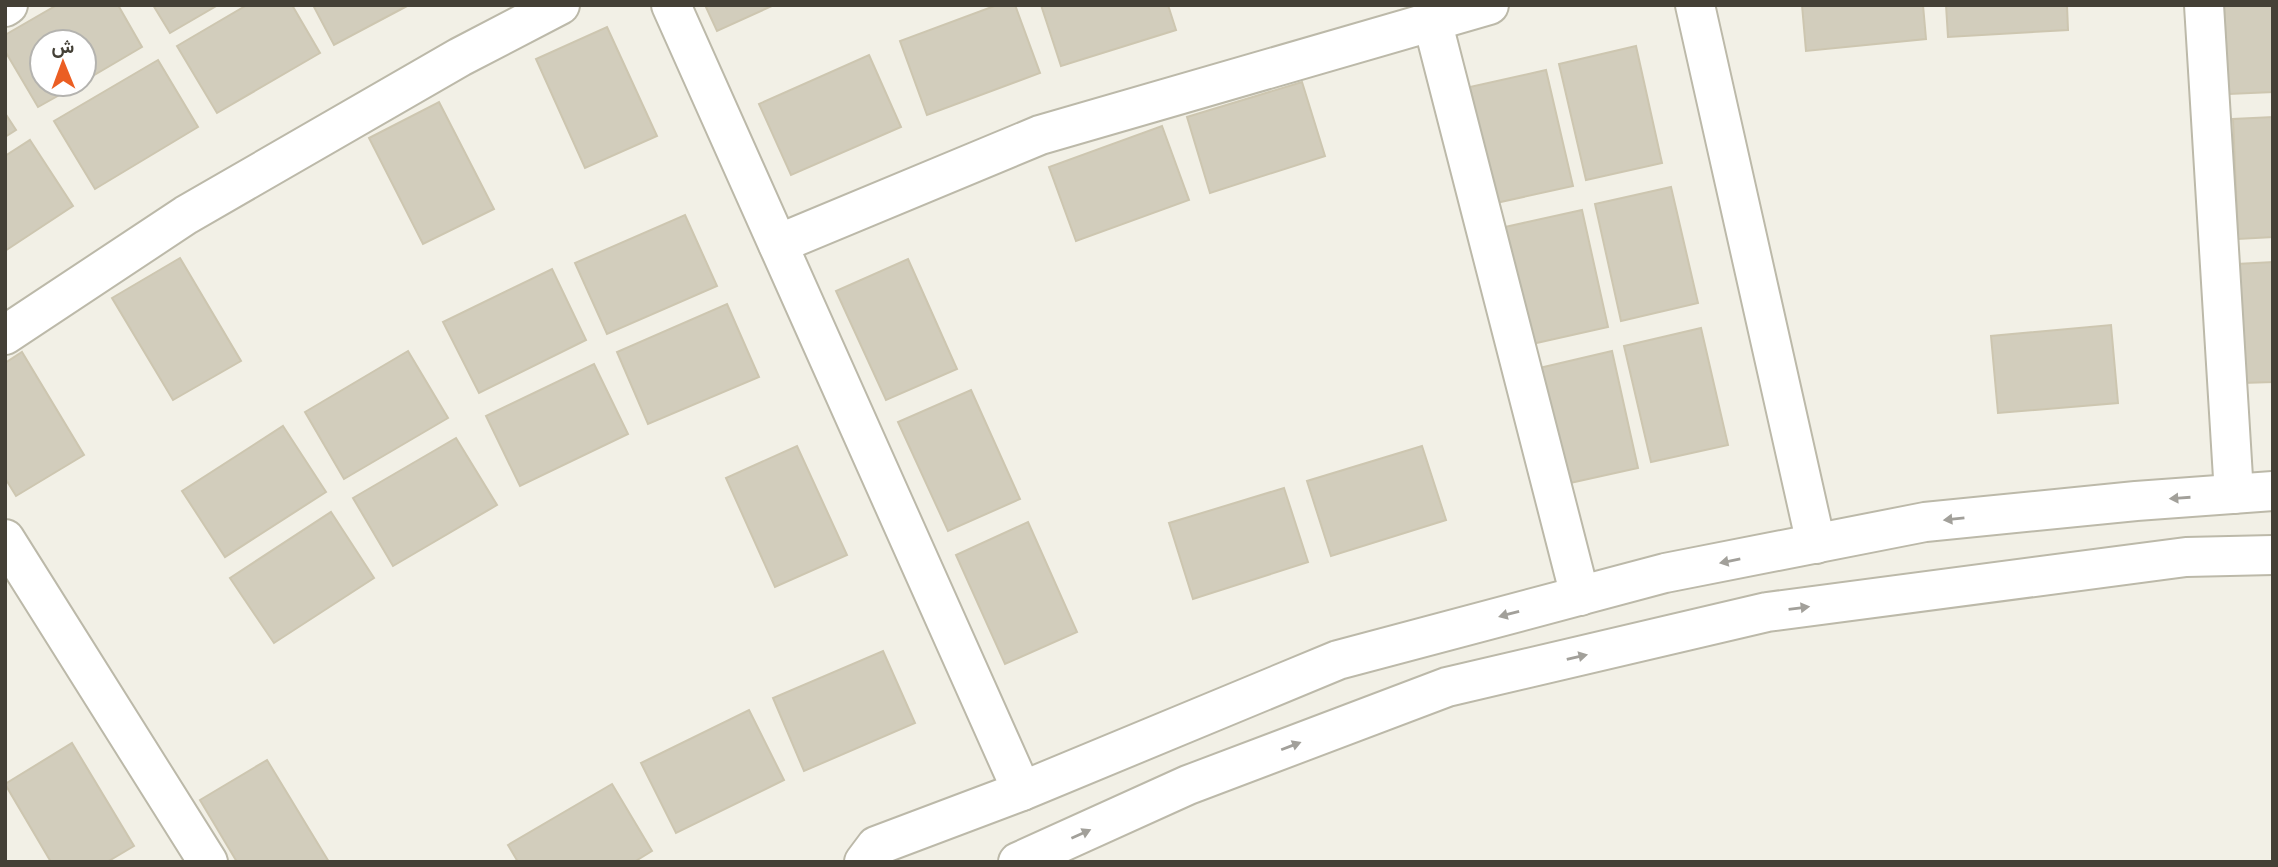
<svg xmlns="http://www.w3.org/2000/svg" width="2278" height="867" viewBox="0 0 2278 867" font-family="'Nunito Sans',Vazirmatn,sans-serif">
  <rect width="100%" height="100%" fill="#f2f0e6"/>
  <g fill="#d2cdbc" stroke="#cdc6b0" stroke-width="2">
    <path d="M57,5H118L142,47L84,81V42H42V84H79L38,107L5,51V35Z"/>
    <path d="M153,5H218L170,33Z"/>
    <path d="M247,5H292L320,53L217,113L177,46Z"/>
    <path d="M313,5H409L334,45Z"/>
    <path d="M705,5H774L717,31Z"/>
    <path d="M997,5H1015L1040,73L927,115L900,41Z"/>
    <path d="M1041,5H1168L1176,30L1061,66Z"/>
    <path d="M1802,5H1923L1926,39L1806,51Z"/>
    <path d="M1946,5H2067L2068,30L1948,37Z"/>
    <path d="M2224,5H2273V92L2229,94Z"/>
    <path d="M607,27L657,136L585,168L536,59Z"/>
    <path d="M1636,46L1662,163L1586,180L1559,64Z"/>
    <path d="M869,55L901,127L791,175L759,104Z"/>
    <path d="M158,60L198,127L95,189L54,121Z"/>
    <path d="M1546,70L1573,186L1496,203L1470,87Z"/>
    <path d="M1302,82L1325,156L1210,193L1187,117Z"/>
    <path d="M439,102L494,209L423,244L369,138Z"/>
    <path d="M5,113L16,130L5,137Z"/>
    <path d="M2273,117V237L2238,239L2233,119Z"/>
    <path d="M1162,126L1189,200L1076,241L1049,167Z"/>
    <path d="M30,140L73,206L5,251V156Z"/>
    <path d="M1671,187L1698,303L1621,321L1595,204Z"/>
    <path d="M1582,210L1608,327L1532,344L1505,227Z"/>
    <path d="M685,215L717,286L607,334L575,263Z"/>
    <path d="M180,258L241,361L173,400L112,298Z"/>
    <path d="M908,259L957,369L886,400L836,291Z"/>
    <path d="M2273,262V382L2242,383L2237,264Z"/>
    <path d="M552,269L586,340L479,393L443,322Z"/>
    <path d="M727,304L759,377L648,424L617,352Z"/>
    <path d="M2111,325L2118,403L1998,413L1991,336Z"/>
    <path d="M1701,328L1728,445L1651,462L1624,346Z"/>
    <path d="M408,351L448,418L344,479L305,412Z"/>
    <path d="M1612,351L1638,468L1561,485L1535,369Z"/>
    <path d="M22,352L84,455L16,496L5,478V363Z"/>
    <path d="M594,364L628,434L520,486L486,416Z"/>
    <path d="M971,390L1020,499L948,531L898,422Z"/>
    <path d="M283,426L326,492L225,557L182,491Z"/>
    <path d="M456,438L497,505L393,566L353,498Z"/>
    <path d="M797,446L847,555L775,587L726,478Z"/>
    <path d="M1422,446L1446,520L1331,556L1307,481Z"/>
    <path d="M1284,488L1308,562L1193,599L1169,523Z"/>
    <path d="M331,512L374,578L274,643L230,578Z"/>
    <path d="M1028,522L1077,632L1005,664L956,555Z"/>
    <path d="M883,651L915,723L804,771L773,698Z"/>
    <path d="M749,710L784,780L676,833L641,763Z"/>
    <path d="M72,743L134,846L107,862H51L5,784Z"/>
    <path d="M267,760L329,862H237L200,800Z"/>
    <path d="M612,784L652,851L634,862H518L508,845Z"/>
  </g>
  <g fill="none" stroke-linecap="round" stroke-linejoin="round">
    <g stroke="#bcb9a9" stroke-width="42">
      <g id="street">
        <path d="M671,5L1022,791"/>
        <path d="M1695,5L1816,544"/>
        <path d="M2204,5L2234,494"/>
        <path d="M5,7L8,5"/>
        <path d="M1432,20L1580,596"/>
        <path d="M778,244L1040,135L1489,5"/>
        <path d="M5,335L186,215L460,57L560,5"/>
        <path d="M5,539L208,862"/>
        <path d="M864,862L876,846L1022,791L1338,660L1665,573L1925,522L2136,501L2273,491"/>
        <path d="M1018,862L1188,785L1447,687L1767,612L2186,557L2273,555"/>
      </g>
    </g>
    <use href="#street" stroke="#fff" stroke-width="38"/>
  </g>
  <defs><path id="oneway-solid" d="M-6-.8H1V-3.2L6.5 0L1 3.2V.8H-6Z" transform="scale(1.75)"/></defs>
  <g fill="#a2a09a">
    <use href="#oneway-solid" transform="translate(2180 498) rotate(176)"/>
    <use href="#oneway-solid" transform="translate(1954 519) rotate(174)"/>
    <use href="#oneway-solid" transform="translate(1730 561) rotate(169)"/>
    <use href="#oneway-solid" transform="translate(1799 608) rotate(-7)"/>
    <use href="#oneway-solid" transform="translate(1509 614) rotate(165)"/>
    <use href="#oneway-solid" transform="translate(1577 657) rotate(-13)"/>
    <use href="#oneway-solid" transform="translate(1291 746) rotate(-21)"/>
    <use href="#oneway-solid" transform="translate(1081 834) rotate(-24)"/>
  </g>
  <rect width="2278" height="867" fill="none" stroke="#444036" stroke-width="14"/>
  <g transform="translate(63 63) rotate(359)"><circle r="33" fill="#ffffff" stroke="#b4b3af" stroke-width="2"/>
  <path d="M0-5L12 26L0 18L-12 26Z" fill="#eb5e23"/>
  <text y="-10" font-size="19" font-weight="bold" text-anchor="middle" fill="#444036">ش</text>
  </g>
</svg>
